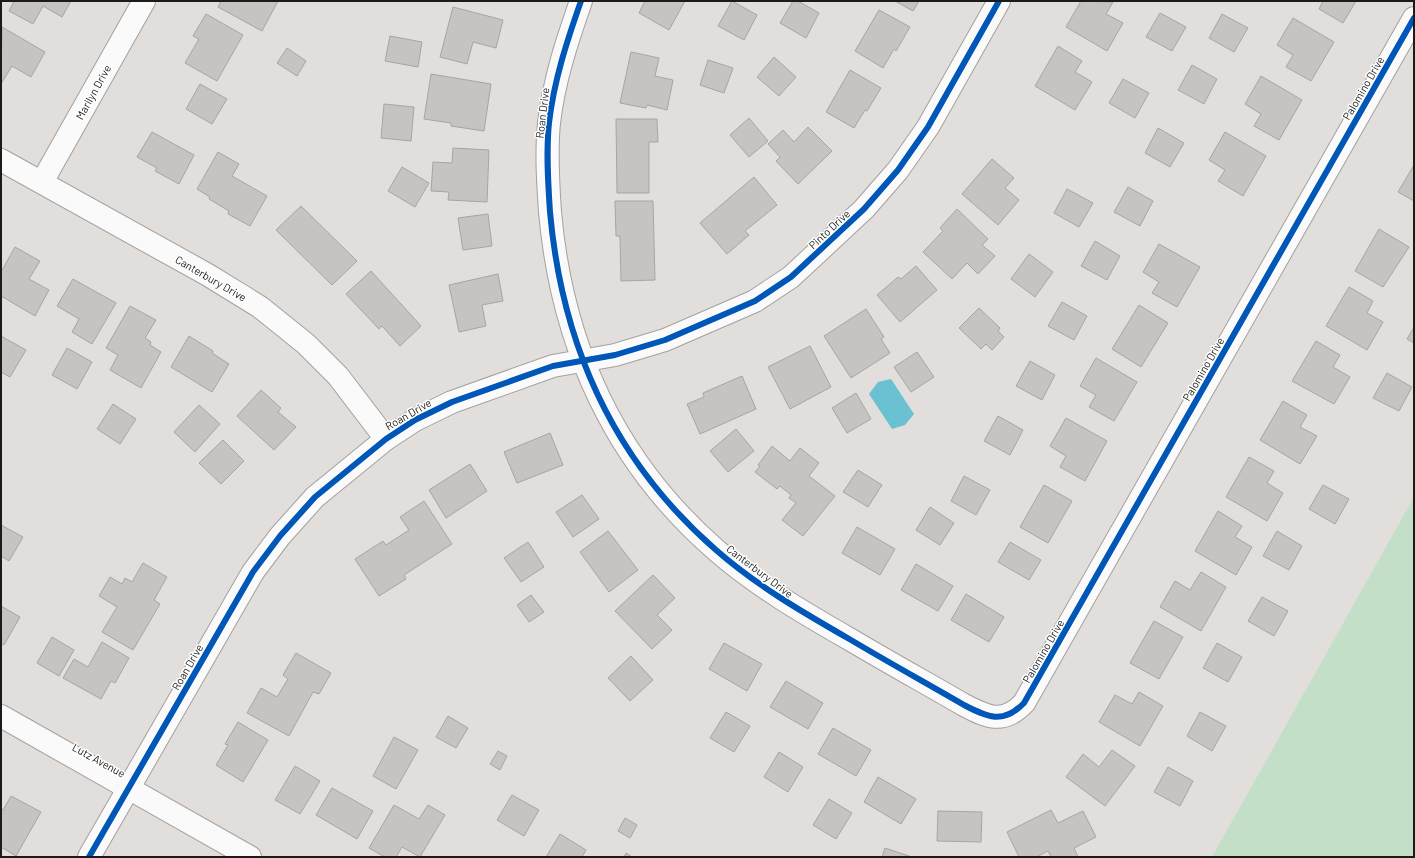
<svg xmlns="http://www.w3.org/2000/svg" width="1415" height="858" viewBox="0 0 1415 858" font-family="Barlow,sans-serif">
  <rect width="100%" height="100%" fill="#e1dedc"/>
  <path fill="#c3dfc8" d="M1414,497V857H1212Z"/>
  <path fill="#6ac1d2" d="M891,379L914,414L905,425L892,429L869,394L878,382Z"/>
  <g fill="#c6c4c2" stroke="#a7a5a3">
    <path d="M14,1H71L62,17L43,6L33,24L9,11Z"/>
    <path d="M221,1H278L262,31L218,7Z"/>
    <path d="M645,1H685L669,30L639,13Z"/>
    <path d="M732,1L757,15L744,40L718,26Z"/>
    <path d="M793,1H798L819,13L806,38L780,23Z"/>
    <path d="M895,1H919L913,11Z"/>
    <path d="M1081,1L1113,2L1106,14L1123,23L1107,51L1066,27Z"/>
    <path d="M1323,1H1356L1343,23L1319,9Z"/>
    <path d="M453,7L503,20L496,48L473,42L467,64L440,57Z"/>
    <path d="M879,10L910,27L896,51L894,49L883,68L855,51Z"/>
    <path d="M1160,13L1186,27L1172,51L1146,37Z"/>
    <path d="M206,14L243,35L217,81L185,63L199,39L193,36Z"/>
    <path d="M1222,14L1248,28L1234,52L1209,38Z"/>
    <path d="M1293,18L1334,42L1311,81L1286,67L1293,55L1277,45Z"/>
    <path d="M2,27L45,52L31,77L12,66L1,84Z"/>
    <path d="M390,36L422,42L418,67L385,61Z"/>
    <path d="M1058,46L1082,61L1075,72L1092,82L1075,110L1035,86Z"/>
    <path d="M287,48L306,61L297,76L277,63Z"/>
    <path d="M631,52L659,58L655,76L673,80L667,110L647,105L646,108L620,103Z"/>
    <path d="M774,57L796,77L779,96L757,77Z"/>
    <path d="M708,60L733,68L724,93L700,85Z"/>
    <path d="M1192,65L1217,79L1204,104L1178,90Z"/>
    <path d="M850,70L881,88L867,111L865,110L854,128L826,112Z"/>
    <path d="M431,74L491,84L484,131L451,126V123L424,119Z"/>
    <path d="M1261,76L1302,100L1279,140L1254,126L1261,114L1245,104Z"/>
    <path d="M1123,79L1149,93L1135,118L1109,103Z"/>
    <path d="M200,84L227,99L212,124L186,109Z"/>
    <path d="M384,104L414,107L411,141L381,138Z"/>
    <path d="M749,118L768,141L749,157L730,135Z"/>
    <path d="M616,119H657L658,142H649V193H617Z"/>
    <path d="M808,127L832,151L798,184L776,161L780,157L768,144L783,130L794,142Z"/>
    <path d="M1158,128L1184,143L1170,167L1145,153Z"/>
    <path d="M152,132L194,155L179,184L155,171L157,168L137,157Z"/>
    <path d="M1225,132L1266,156L1243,196L1218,181L1225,170L1209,160Z"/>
    <path d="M453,148L489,150L487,202L448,200L449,192L431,191L433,162L452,163Z"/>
    <path d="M218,152L239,164L232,176L267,196L250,226L228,214L229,211L209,199L210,197L197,189Z"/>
    <path d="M992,159L1014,178L1005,188L1019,200L998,225L962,194Z"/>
    <path d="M1414,165V201L1398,192Z"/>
    <path d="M402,167L429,183L415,207L388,191Z"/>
    <path d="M754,177L777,205L745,231L749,235L727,254L700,223Z"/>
    <path d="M1128,187L1153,201L1140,226L1114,212Z"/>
    <path d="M1067,189L1093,203L1079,227L1054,213Z"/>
    <path d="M615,201H653L655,280L621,281L620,236H616Z"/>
    <path d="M301,206L357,261L332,285L276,230Z"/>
    <path d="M957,209L988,239L982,245L995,256L978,274L967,263L952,279L923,252L943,231L940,228Z"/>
    <path d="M488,214L492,246L463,250L458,218Z"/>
    <path d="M1379,229L1409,247L1383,287L1355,271Z"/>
    <path d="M1095,241L1120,256L1107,280L1081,266Z"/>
    <path d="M1159,244L1200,267L1177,307L1152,293L1159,282L1143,272Z"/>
    <path d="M15,247L40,261L29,279L49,290L35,316L1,296V272Z"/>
    <path d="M1029,254L1053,272L1035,297L1011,279Z"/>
    <path d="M916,266L937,290L900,322L877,295L898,277L901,279Z"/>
    <path d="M371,271L421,326L400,346L382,326L379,329L346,294Z"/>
    <path d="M498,274L503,301L482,305L486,326L459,332L449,285Z"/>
    <path d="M73,279L116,303L92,344L72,332L79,319L57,306Z"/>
    <path d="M1349,287L1373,301L1367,313L1383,322L1367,350L1326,326Z"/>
    <path d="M1062,302L1087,316L1074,340L1048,326Z"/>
    <path d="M1139,305L1168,323L1141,367L1112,349Z"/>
    <path d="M130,306L156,320L145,338L151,342L150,345L161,352L141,388L110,370L118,355L106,348Z"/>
    <path d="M979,308L1000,328L998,331L1004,337L992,350L986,344L981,349L959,328Z"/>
    <path d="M866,309L884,337L881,339L890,353L851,378L824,336Z"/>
    <path d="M1414,327V343L1407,339Z"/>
    <path d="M1,336L26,350L10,377L1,372Z"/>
    <path d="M189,336L213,351L212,353L229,364L212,392L171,367Z"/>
    <path d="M1316,341L1340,355L1333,367L1350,377L1334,404L1292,381Z"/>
    <path d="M810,346L831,387L790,409L768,367Z"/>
    <path d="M67,348L92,362L77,389L52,375Z"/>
    <path d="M917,352L934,377L911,392L894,367Z"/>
    <path d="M1096,358L1137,382L1114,421L1089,407L1096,395L1080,386Z"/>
    <path d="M1030,361L1055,375L1042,400L1016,386Z"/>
    <path d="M1387,373L1412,387L1399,411L1373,398Z"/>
    <path d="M742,376L756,409L700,434L687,404L704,397L703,393Z"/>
    <path d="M261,390L281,408L278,412L296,427L274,450L237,416Z"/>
    <path d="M856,393L871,419L847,433L832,408Z"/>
    <path d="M1283,401L1307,415L1300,427L1317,436L1300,464L1260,440Z"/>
    <path d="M113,404L136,419L120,444L97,429Z"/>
    <path d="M199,405L220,424L195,452L174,432Z"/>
    <path d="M998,416L1023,430L1010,455L984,441Z"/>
    <path d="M1066,418L1107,441L1085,481L1060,467L1066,456L1050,446Z"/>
    <path d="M736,429L754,451L728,472L710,451Z"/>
    <path d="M550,433L563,465L517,483L504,452Z"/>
    <path d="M223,440L244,461L221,484L199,463Z"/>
    <path d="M772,446L790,461L800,448L819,463L809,476L835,496L803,536L782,520L796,503L789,498L791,495L780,486L777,489L755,472L760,466L758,465Z"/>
    <path d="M1249,457L1274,471L1267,483L1283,493L1267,521L1226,497Z"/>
    <path d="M470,464L487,491L446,518L429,490Z"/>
    <path d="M858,470L882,485L868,507L843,492Z"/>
    <path d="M964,476L990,490L976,515L951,501Z"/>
    <path d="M1044,485L1072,501L1048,543L1020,527Z"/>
    <path d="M1323,485L1349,499L1335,524L1309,509Z"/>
    <path d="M582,495L599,519L573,537L556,512Z"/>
    <path d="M424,501L452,544L404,575L406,579L379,596L355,559L383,541L386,545L409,530L400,517Z"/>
    <path d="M930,507L954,523L940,545L916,530Z"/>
    <path d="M1218,511L1242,526L1235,537L1252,547L1236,575L1195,551Z"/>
    <path d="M1,525L23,537L9,561L1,556Z"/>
    <path d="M857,527L895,549L880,575L842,553Z"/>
    <path d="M608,531L638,570L609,592L580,552Z"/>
    <path d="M1277,531L1302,546L1289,570L1263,556Z"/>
    <path d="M528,542L544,567L521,582L504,558Z"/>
    <path d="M1010,542L1041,560L1029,580L998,562Z"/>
    <path d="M143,563L167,577L154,600L160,604L133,650L102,632L117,607L99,596L110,577L122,584L125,578L132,582Z"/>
    <path d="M916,564L953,586L938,611L901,590Z"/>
    <path d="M1201,572L1226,587L1201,631L1160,607L1175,581L1190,590Z"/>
    <path d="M653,575L675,598L657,615L672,630L652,649L615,611Z"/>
    <path d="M966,594L1004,617L989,642L951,620Z"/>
    <path d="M531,595L544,612L529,622L517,605Z"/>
    <path d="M1262,597L1288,611L1274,636L1248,621Z"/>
    <path d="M1,606L20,617L4,645L1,643Z"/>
    <path d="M1154,621L1183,637L1159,679L1130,663Z"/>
    <path d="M52,637L74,650L59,676L37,663Z"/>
    <path d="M102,642L129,658L115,683L111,681L101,699L63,678L74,659L88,667Z"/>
    <path d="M724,643L762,664L747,691L709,669Z"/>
    <path d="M1217,643L1242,657L1228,682L1203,668Z"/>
    <path d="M296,653L331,673L319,694L313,692L289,736L247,713L261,688L277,697L288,679L283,675Z"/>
    <path d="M631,656L653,680L630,701L608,678Z"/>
    <path d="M786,681L823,703L808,729L770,707Z"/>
    <path d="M1139,692L1163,706L1140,746L1099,722L1115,695L1132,704Z"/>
    <path d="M726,712L750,726L734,752L710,738Z"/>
    <path d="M1200,712L1226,726L1212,751L1187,736Z"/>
    <path d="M448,716L468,728L456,748L436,737Z"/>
    <path d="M238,722L268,740L243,782L216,765L228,745L225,744Z"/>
    <path d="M833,728L871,750L856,776L818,754Z"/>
    <path d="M394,737L418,750L396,789L373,776Z"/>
    <path d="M1112,750L1135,766L1105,806L1066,777L1083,754L1099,767Z"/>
    <path d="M498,751L507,756L500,770L490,764Z"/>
    <path d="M779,752L803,767L788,792L764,777Z"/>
    <path d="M295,766L320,781L300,814L275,800Z"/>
    <path d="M1168,767L1193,781L1180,806L1154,792Z"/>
    <path d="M878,777L916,799L901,824L864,802Z"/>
    <path d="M332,788L373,811L357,839L316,815Z"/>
    <path d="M512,795L539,810L524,836L497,820Z"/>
    <path d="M11,796L41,812L16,856L1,847V809L3,810Z"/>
    <path d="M829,799L852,813L836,839L813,825Z"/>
    <path d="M394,805L419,819L428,805L445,815L420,857L402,847L396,857H385L369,848Z"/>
    <path d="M1051,810L1058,823L1083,811L1096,837L1074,848L1078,857H1051L1048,851L1036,857H1019L1007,832Z"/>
    <path d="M938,811L982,812L981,842L937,841Z"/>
    <path d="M625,818L637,825L630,838L618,831Z"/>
    <path d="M560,834L586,850L582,857H546Z"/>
    <path d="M885,848L912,857H882Z"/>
    <path d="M626,853L632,857H624Z"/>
  </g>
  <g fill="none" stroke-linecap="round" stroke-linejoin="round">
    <g stroke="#a3a1a0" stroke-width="24">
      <g id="minor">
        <path d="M581,1C567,41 554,80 549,123C546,152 548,183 550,212C562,346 615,462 716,550C757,586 804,613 851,640C888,662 926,683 964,705C987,717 1003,725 1024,703L1414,18"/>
        <path d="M1,160L208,275L260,307L306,344L338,376L386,439"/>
        <path d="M42,182L144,1"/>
        <path d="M1,716L250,857"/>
        <path d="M89,857L253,572L280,536L315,497L386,439L415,420L452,402L553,366L615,355L665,340L755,301L791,277L864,209L898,170L928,127L999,1"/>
      </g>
    </g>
    <use href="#minor" stroke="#fafafa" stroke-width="22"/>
    <g stroke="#fff" stroke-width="8">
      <g id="cycleway">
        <path d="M581,1C567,41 554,80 549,123C546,152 548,183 550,212C562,346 615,462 716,550C757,586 804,613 851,640C888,662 926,683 964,705C987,717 1003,725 1024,703L1414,18"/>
        <path d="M89,857L253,572L280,536L315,497L386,439L415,420L452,402L553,366L615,355L665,340L755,301L791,277L864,209L898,170L928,127L999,1"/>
      </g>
    </g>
    <use href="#cycleway" stroke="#0057b8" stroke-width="6"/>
  </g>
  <g text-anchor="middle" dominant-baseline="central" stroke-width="3" stroke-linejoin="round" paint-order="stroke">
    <g font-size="11" fill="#1c1b1a" stroke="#fff">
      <text transform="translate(1363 88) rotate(-60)">Palomino Drive</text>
      <text transform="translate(93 92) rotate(-61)">Marilyn Drive</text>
      <text transform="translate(542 113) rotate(-83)">Roan Drive</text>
      <text transform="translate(829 229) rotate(-43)">Pinto Drive</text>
      <text transform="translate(211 278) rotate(30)">Canterbury Drive</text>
      <text transform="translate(1203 369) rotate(-60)">Palomino Drive</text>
      <text transform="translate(408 414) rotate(-30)">Roan Drive</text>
      <text transform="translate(760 571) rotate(37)">Canterbury Drive</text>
      <text transform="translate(1043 651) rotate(-60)">Palomino Drive</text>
      <text transform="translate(187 667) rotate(-60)">Roan Drive</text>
      <text transform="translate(99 760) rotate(29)">Lutz Avenue</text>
    </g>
  </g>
  <rect width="1415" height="858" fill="none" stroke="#1c1b1a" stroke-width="4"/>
</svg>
